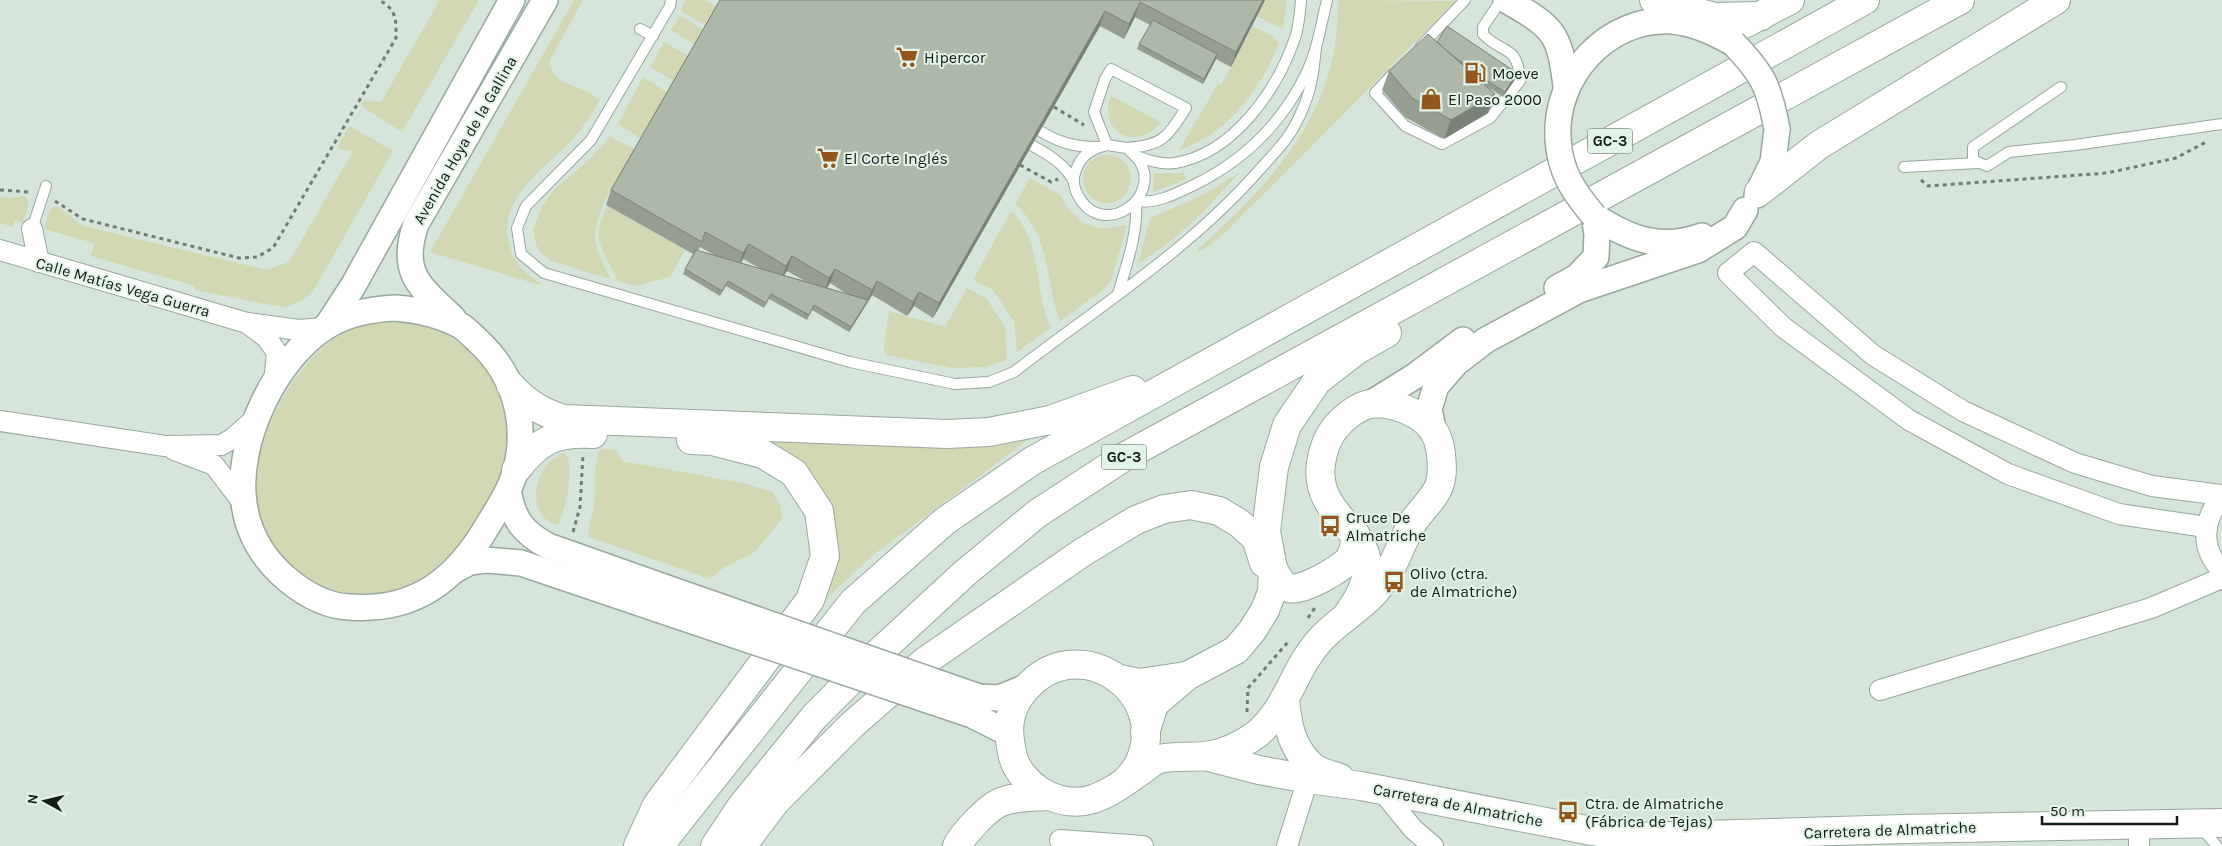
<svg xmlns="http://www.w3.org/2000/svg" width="2222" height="846" viewBox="0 0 2222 846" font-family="Karla,sans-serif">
  <rect width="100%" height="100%" fill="#d5e5da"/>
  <g fill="#d1d8b3">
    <path d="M440,0H479L402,132L361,106L364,100L381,102Z"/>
    <path d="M574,0H583L550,60C550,79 565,83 579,88C586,91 593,96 600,99C592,114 583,128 572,140C544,170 495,199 510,247C515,264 525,275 541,283L540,285L430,252Z"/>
    <path d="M685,0H705L719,8L708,27L681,11Z"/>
    <path d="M1265,0H1287L1283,29L1256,16Z"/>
    <path d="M1339,0L1456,1L1223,235L1198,253L1197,250C1259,195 1321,131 1335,46C1337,31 1337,15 1339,0Z"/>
    <path d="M680,16L706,31L697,46L671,30Z"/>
    <path d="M1253,26L1274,37L1279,44C1260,90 1228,134 1179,150L1218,84L1221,85Z"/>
    <path d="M664,42L691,57L676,82L650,67Z"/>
    <path d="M643,77L670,94L643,140L618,124Z"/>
    <path d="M1111,96L1161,122C1137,153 1097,132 1111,96Z"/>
    <path d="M348,127H352L393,151L315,288C306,300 295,305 281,307L195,290V286L91,256L94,243L44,229L50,209L57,206L83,226L267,270L289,262L353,151L340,149L338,146Z"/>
    <path d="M610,136L637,151L613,193L609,192C591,233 589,238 611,279L551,261L542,254L536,245L533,230L542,206L556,188L589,160Z"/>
    <circle cx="1107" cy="179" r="24"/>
    <path d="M1240,172L1200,215L1172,240L1138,264L1150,218L1205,194Z"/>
    <path d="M1154,173H1184L1186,179L1153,192Z"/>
    <path d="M1030,178L1060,195L1068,209L1083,223L1101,229L1127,225L1111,281L1102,291L1060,321C1044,279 1052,237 1015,204Z"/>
    <path d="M0,196L10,198L25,196L29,203L23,223L15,221L13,227L0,223Z"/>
    <path d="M608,206L685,250L670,277L637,286L617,281C605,250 588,239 608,206Z"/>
    <path d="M1011,211C1044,243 1033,291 1051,328L1017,352L1014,321L993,290L973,280Z"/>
    <path d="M967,288L986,298L1005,327L1007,360L984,367L952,368L885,355L884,345L889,311L945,327Z"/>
    <path d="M391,320C401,321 413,321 423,324C450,333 476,352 490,376C494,381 498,387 501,393C530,465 466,560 401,589C388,594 373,595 360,594C322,592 293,575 272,543C229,479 282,372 340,335C355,325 373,323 391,320Z"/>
    <path d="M1040,431L872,556L819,605L833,570L835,527L826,497L755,441L919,445Z"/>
    <path d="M600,449L616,450L622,461L743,483L773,492L780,505L782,519L756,551L725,567L710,579L589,537C587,526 593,516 594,505C597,486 592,468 600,449Z"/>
    <path d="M563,453L568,457C572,480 567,503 558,525C532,520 531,486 545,468C549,461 556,457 563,453Z"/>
  </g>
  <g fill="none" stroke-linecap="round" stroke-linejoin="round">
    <g stroke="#99a89e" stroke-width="12">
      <g id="service">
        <path d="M671,0L670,6L591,140L526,206L517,228L521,254L544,273L850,362L955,384L989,382L1014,372C1098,307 1191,249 1261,168C1272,156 1286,142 1294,127C1310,98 1313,79 1316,47"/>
        <path d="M640,29L653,36"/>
        <path d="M1421,46L1465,0"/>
        <path d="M1393,74L1375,93L1405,126L1442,144L1490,118L1520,81C1518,43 1502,55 1483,34V27L1501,0"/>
        <path d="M2061,87L1973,147V160L1987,166L2009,152L2075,145L2222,124"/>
        <path d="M1040,131C1058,142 1074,147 1096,147"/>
        <path d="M1031,145C1048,154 1065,164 1074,182"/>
        <path d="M1107,145L1094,112L1105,79L1111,69L1186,108C1167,137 1164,145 1127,148"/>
        <path d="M1107,145L1127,148C1131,152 1137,157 1140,162C1161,198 1105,238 1080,199C1074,190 1072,179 1076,170C1081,155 1092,148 1107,145Z"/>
        <path d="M1134,155C1147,160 1161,165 1175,163C1234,153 1277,90 1295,38C1299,26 1300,13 1301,0"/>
        <path d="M1904,167L1978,163"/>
        <path d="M32,229L46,186"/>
        <path d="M1118,294C1127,263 1138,234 1136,201C1157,204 1175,194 1194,185C1243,161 1282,123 1306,74C1317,51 1321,25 1327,0"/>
        <path d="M2201,828L2217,846"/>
      </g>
    </g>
    <g stroke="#99a89e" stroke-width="22">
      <g id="minor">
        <path d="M32,229L39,262"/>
        <path d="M0,250L247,323L299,330L324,328"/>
        <path d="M248,324L267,338L277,353L274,382"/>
        <path d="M0,421L165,446L221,445L232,439L257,417"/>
        <path d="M174,450L214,465L244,504"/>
        <path d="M2222,495C2203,521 2199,547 2222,571"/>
        <path d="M2206,527L2119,514L2008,474L1909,420L1783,327L1728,273L1754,252L1873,355L1963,411L2075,463L2152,486L2222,495"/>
        <path d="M1880,690L2151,608L2222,578"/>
        <path d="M1382,791L1413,829L1433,846"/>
        <path d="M1060,840L1143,846"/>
        <path d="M1287,846L1308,779"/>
        <path d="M2139,846V824"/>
      </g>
    </g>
    <g stroke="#99a89e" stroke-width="28">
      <g id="tertiary">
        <path d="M1506,0C1553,27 1560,32 1566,87"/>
        <path d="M1558,139C1554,76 1607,17 1672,21C1694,23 1713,32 1733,43"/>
        <path d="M1757,195L1773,162L1777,129"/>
        <path d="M1594,216C1630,239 1660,251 1702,236"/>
        <path d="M1557,288L1577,277L1596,257L1597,234L1594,216"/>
        <path d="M396,308C419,310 441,315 461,326C467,330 473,336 478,341C514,374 528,421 516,469C511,489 499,507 488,525C456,580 415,612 349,607C326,606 305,594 288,580C264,560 248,534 244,503C235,443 275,358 327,326C348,313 372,309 396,308Z"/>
        <path d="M453,318C420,287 399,273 416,224L545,0"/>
        <path d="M327,326L353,286L512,0"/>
        <path d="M1370,404L1415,376L1463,340"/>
        <path d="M1433,429L1429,409L1436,386L1456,363L1486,340L1579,290L1698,250L1735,227L1745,210"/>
        <path d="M508,491C514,520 522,532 548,546L664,587"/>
        <path d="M455,570L470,562L486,560L521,563L657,609"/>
        <path d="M979,697L999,698L1029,686"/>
        <path d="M972,715L1008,733"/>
      </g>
    </g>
    <g stroke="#99a89e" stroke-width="30">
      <g id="secondary">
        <path d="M1273,569C1277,575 1281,585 1288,588C1301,593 1343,568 1350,558C1354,551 1355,543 1356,535"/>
        <path d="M1285,698C1287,725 1292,750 1314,768C1321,773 1332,775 1340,778"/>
        <path d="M1205,756L1259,770L1308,779L1361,786L1592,831L1635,837L1903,829L2222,823"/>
        <path d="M1125,782C1129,777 1134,772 1137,767C1177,694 1074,621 1020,696C1006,715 1008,736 1013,757C1017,771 1029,784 1040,791C1080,815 1107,795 1139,772C1146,768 1152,761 1160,759C1175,755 1190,758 1205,756C1223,754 1242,745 1257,734C1288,708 1293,670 1320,640C1336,622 1357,611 1373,594C1394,571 1398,548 1413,522C1421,510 1434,499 1439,486C1443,476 1442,464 1441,454C1440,446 1438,437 1433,430C1422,413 1392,401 1371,404C1359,405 1343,418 1335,428C1327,438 1323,450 1321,463C1311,530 1408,533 1347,615"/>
        <path d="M957,846C963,834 988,807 1001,802C1016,796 1033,797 1048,796"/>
      </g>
    </g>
    <g stroke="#99a89e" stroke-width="30">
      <g id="motorway">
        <path d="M1654,0L1714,17L1761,16"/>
        <path d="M1744,24L1790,0"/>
        <path d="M1759,192L1819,145L2056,0"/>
        <path d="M511,386C526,403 542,413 564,419L947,434L989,432L1050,420L1133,390"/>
        <path d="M516,470C539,440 555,432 593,434"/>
        <path d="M1120,679L1139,683L1186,676"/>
        <path d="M1145,733L1154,704L1187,676L1236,650L1252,631L1265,610L1272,592L1273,569L1266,531L1274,467L1287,425L1317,381L1357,350L1387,333"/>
        <path d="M638,846L657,805L810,600L825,556L819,511L794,473L763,454L712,441L691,440"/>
        <path d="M659,846L853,602L945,521L1032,461L1865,0"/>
        <path d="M715,846L741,807L814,717L874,657L965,573L1038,513L1124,457L1960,0"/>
        <path d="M742,846L775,802L852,725L924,662L1083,552L1136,520L1164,509L1191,505L1219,511L1239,523L1256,538L1264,563"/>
      </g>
    </g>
    <g stroke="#727c75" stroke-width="3" stroke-dasharray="4 4" stroke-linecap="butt">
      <path d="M1054,107L1084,125"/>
      <path d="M1020,165L1051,182L1058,179"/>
      <path d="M1921,180L1928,186L2107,173L2176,158L2206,142"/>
      <path d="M0,190L29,192"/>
      <path d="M55,201L83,219L239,258L257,257L273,248L396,38C396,19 397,10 379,0"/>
      <path d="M573,532L580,507L583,455"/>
      <path d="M1308,618L1316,606"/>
      <path d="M1247,712L1248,688L1288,642"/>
    </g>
    <use href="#service" stroke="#fff" stroke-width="10"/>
    <use href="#minor" stroke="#fff" stroke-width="20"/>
    <use href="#tertiary" stroke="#fff" stroke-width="25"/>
    <use href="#secondary" stroke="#fff" stroke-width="28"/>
    <use href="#motorway" stroke="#fff" stroke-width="28"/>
    <g stroke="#99a89e" stroke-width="28" stroke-linecap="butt">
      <g id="tertiary-bridge">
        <path d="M1733,43C1763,74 1769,86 1777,129"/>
        <path d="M1558,139C1560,172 1573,191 1594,216"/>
        <path d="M664,587L979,697"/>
        <path d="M657,609L972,715"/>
      </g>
    </g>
    <use href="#tertiary-bridge" stroke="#fff" stroke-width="25"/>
  </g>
  <g fill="#969e91" fill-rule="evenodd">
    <path d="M720,0H1265L1231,67L1216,59L1203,84L1137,49L1139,44L1150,25L1135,17L1124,39L1100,26L933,318L914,306L907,316L872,295L849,332L812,310L807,320L769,299L764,308L726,286L720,296L683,274L685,269L693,254L606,205L611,190ZM700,247L716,256L698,251ZM743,259L761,269L741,263ZM787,271L805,281L784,275ZM830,283L847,294L827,288Z"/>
    <path d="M1437,42L1516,78L1503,97L1486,86L1495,94L1488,113L1444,139L1405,117L1382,90L1389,71Z"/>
  </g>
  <g fill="#7a8176">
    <path d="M1263,0H1265L1231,67L1236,52Z"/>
    <path d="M1140,2L1135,17L1124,39L1129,24Z"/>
    <path d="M1105,11L1100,26L933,318L939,303Z"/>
    <path d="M1217,54L1216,59L1203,84L1204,79Z"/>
    <path d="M1517,73L1516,78L1503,97L1505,92Z"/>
    <path d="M1495,94L1488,113L1444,139L1451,120Z"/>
    <path d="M749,244L743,259L738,268L743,253Z"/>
    <path d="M792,256L787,271L781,280L786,266Z"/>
    <path d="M835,269L830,283L824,293L829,278Z"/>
    <path d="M877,281L872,295L866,305L872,290Z"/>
    <path d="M919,292L914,306L907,316L913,302Z"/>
    <path d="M868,300L866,305L849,332L851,327Z"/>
  </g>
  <g fill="#aeb8a9" stroke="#7a8176">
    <path d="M720,0H1263L1236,52L1140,2L1129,24L1105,11L939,303L919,292L913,302L877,281L872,290L835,269L829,278L792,256L786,266L749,244L743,253L705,232L702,242L611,190Z"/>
    <path d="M1153,20L1217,54L1204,79L1139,44Z"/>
    <path d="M1447,26L1517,73L1505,92L1477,74L1476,77L1462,64L1463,63L1453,56L1437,42Z"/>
    <path d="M1428,34L1495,94L1451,120L1412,98L1389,71Z"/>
    <path d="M696,250L868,300L851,327L814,305L809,315L771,294L766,303L728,281L722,291L685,269Z"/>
  </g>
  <defs>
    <g id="supermarket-bare" transform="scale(1.725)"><path d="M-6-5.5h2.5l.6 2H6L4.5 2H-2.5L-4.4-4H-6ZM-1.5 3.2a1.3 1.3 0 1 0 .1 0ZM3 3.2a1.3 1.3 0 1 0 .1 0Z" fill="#95561d" stroke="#e2f3e7" stroke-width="2.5" paint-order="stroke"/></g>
    <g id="fuel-bare" transform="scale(1.725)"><path d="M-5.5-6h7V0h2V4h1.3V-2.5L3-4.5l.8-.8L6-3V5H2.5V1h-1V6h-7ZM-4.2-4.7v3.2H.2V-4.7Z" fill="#95561d" stroke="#e2f3e7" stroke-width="2.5" paint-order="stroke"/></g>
    <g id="shop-bare" transform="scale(1.725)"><path d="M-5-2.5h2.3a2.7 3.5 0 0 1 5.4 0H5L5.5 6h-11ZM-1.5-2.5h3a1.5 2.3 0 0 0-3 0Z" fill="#95561d" stroke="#e2f3e7" stroke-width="2.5" paint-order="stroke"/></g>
    <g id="bus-bare" transform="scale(1.725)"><path d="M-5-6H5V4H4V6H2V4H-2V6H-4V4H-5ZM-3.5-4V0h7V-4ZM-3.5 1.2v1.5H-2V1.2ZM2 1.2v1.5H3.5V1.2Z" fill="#95561d" stroke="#e2f3e7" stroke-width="2.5" paint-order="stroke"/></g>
  </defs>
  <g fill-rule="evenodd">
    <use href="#supermarket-bare" x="907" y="57"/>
    <use href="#fuel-bare" x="1475" y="73"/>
    <use href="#shop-bare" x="1431" y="99"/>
    <use href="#supermarket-bare" x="828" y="158"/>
    <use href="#bus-bare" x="1330" y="526"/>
    <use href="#bus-bare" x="1394" y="582"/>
    <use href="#bus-bare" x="1568" y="812"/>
  </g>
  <g text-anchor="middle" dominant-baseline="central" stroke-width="4" stroke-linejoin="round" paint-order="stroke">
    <g fill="#e2f3e7" stroke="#535c56" stroke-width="1">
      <rect x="1587.5" y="128.5" width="45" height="25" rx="4"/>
      <rect x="1101.5" y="444.5" width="45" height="25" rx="4"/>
    </g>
    <g font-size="15" font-weight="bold" fill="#161c18">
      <text x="1610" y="141">GC-3</text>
      <text x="1124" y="457">GC-3</text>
    </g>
    <g font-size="16" fill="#161c18" stroke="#e2f3e7" text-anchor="start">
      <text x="924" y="57">Hipercor</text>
      <text x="1492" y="73">Moeve</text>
      <text x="1448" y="99">El Paso 2000</text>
      <text x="844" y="158">El Corte Inglés</text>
      <text x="1346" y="517">Cruce De<tspan x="1346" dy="18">Almatriche</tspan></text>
      <text x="1410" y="573">Olivo (ctra.<tspan x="1410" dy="18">de Almatriche)</tspan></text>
      <text x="1585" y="803">Ctra. de Almatriche<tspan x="1585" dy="18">(Fábrica de Tejas)</tspan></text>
    </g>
    <g font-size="16" fill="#161c18" stroke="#e2f3e7">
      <text transform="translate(465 140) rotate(-60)">Avenida Hoya de la Gallina</text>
      <text transform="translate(123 287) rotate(16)">Calle Matías Vega Guerra</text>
      <text transform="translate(1458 805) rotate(11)">Carretera de Almatriche</text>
      <text transform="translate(1890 830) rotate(-2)">Carretera de Almatriche</text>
    </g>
  </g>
  <g transform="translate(45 801) rotate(278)" stroke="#e2f3e7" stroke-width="4" paint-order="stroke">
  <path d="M0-4L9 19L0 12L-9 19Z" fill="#161c18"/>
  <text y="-8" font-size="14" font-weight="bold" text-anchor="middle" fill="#161c18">N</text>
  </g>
  <path d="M2042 816v8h135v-8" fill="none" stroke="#161c18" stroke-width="2.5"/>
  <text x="2050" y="816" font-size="15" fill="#161c18" stroke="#e2f3e7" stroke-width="4" paint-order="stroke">50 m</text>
</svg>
